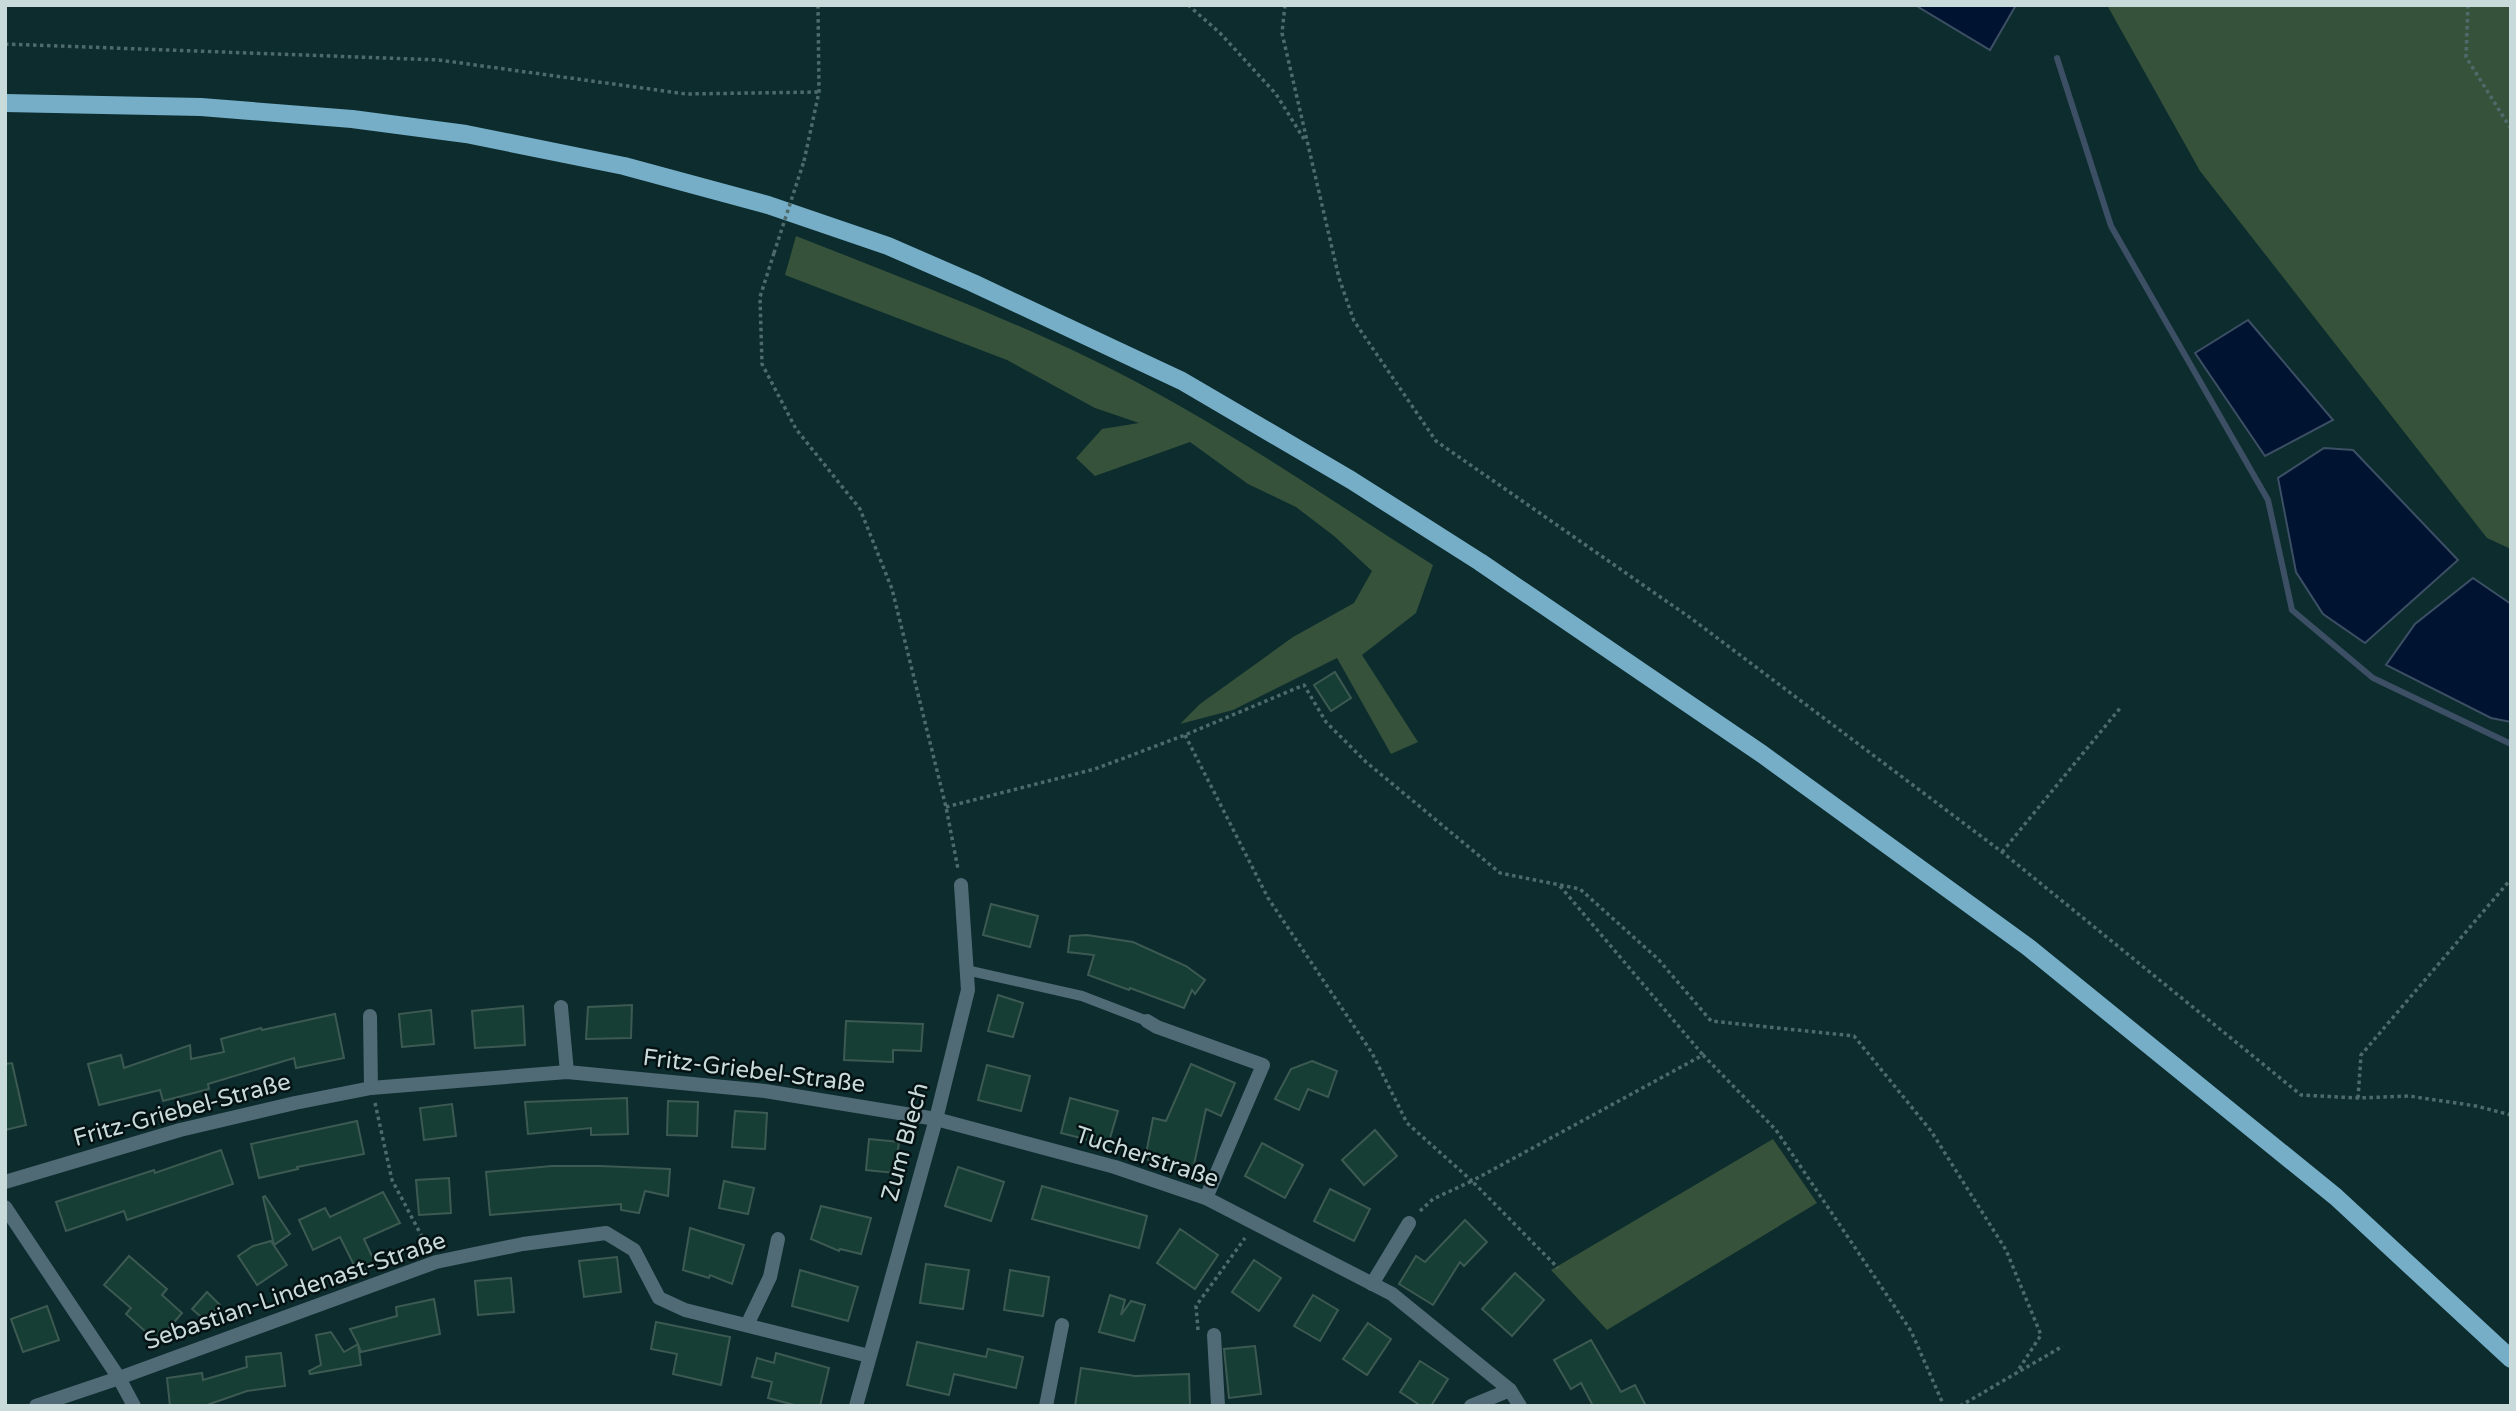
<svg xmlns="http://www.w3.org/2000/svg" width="2516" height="1411" viewBox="0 0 2516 1411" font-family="'Varela Round',sans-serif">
  <rect width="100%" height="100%" fill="#0c2c2e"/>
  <g fill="#37523a">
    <path d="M2107,5H2511V549L2487,538L2200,171Z"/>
    <path d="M796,236C895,275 995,313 1091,359C1211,417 1321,494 1433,565L1416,613L1362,655L1418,742L1391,754L1337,658L1233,710L1180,724L1200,704L1293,637L1354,603L1372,571L1334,536L1296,507L1248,484L1190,442L1095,476L1076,458L1102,429L1139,423L1095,408L1007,360L785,275Z"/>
    <path d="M1773,1139L1817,1203L1607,1330L1551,1270Z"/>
  </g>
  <g fill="#001431" stroke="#3c4f64" stroke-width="2">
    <path d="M1915,5H2016L1990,50Z"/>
    <path d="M2248,320L2333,420L2265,456L2195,353Z"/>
    <path d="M2324,448L2353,450L2458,560L2365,643L2323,614L2296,572L2278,478Z"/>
    <path d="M2473,578L2511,604V722L2491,718L2386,665L2415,624Z"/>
  </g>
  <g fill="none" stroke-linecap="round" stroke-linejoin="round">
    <path stroke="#3c4f64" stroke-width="6" d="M2057,58L2111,226L2268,500L2292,610L2373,678L2511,744"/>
  </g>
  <g fill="#163e34" stroke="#3d5a52" stroke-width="2">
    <path d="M1335,672L1351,698L1331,711L1314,685Z"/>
    <path d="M991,904L1038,916L1030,947L983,935Z"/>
    <path d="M1087,935L1133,942L1186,966L1205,980L1195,994L1192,990L1184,1008L1130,988L1129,990L1088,975L1094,955L1068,952L1070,936Z"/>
    <path d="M998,995L1023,1003L1013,1037L988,1031Z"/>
    <path d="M632,1005L631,1038L586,1039L588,1007Z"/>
    <path d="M523,1006L525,1045L475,1048L472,1011Z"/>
    <path d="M431,1010L434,1044L402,1047L399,1014Z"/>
    <path d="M335,1014L344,1058L296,1068L294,1058L208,1084L209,1089L163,1101L160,1090L99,1105L88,1064L121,1055L124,1068L190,1045L191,1059L224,1052L221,1039L261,1028L262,1030Z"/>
    <path d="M846,1021L923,1024L921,1051L893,1050V1062L844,1060Z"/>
    <path d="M1312,1061L1337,1071L1328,1097L1308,1089L1299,1110L1275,1099L1291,1069Z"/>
    <path d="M12,1063L26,1125L5,1130V1064Z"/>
    <path d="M1191,1064L1235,1083L1221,1116L1206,1109L1193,1169L1145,1159L1153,1118L1166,1121Z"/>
    <path d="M987,1065L1030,1076L1021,1111L978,1100Z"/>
    <path d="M627,1098L628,1134L591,1135V1128L528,1134L525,1102Z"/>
    <path d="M1070,1098L1118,1111L1108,1145L1061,1133Z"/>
    <path d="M668,1101L698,1102L697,1136L667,1135Z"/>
    <path d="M452,1104L456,1136L424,1140L420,1108Z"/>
    <path d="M735,1111L767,1113L765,1149L732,1147Z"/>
    <path d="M357,1121L364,1154L297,1167L298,1169L259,1178L251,1144Z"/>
    <path d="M1375,1130L1397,1156L1364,1185L1342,1160Z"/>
    <path d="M869,1139L899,1142L895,1173L866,1170Z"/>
    <path d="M1262,1143L1303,1165L1285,1198L1245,1176Z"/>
    <path d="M221,1150L233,1184L127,1220L124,1211L66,1231L56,1202L154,1170L155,1173Z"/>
    <path d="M552,1166H600L670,1169L668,1196L645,1191L639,1213L621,1210V1204L490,1215L486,1172Z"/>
    <path d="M958,1167L1004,1182L991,1221L945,1206Z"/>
    <path d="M449,1178L451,1213L419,1215L416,1180Z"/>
    <path d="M724,1181L754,1188L748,1214L719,1208Z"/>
    <path d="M1042,1186L1147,1216L1139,1248L1032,1219Z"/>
    <path d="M1330,1189L1370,1209L1354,1241L1314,1221Z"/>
    <path d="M383,1192L400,1223L364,1239L376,1265L358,1273L340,1237L313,1250L299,1220L325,1208L330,1217Z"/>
    <path d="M265,1196L290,1234L274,1245L263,1197Z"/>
    <path d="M821,1206L871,1218L861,1254L840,1249L839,1251L811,1239Z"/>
    <path d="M1465,1220L1487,1242L1464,1266L1460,1262L1433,1305L1399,1284L1416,1256L1425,1262Z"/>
    <path d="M690,1228L744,1245L732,1284L710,1275L709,1278L683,1270Z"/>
    <path d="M1180,1229L1218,1255L1195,1289L1157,1263Z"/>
    <path d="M271,1241L287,1265L257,1285L238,1256L253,1246Z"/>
    <path d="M129,1256L167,1289L162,1295L182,1313L157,1342L126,1314L131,1308L104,1285Z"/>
    <path d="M617,1257L621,1292L584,1297L579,1261Z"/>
    <path d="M1254,1260L1281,1278L1259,1311L1232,1292Z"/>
    <path d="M926,1264L969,1270L963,1309L920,1303Z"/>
    <path d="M800,1270L858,1287L848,1321L792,1306Z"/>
    <path d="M1010,1270L1049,1277L1043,1316L1004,1310Z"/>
    <path d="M1515,1273L1544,1300L1512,1336L1482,1309Z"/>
    <path d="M511,1278L514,1312L478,1315L475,1281Z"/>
    <path d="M207,1292L220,1305L206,1321L192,1309Z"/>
    <path d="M1110,1295L1125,1300L1121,1315L1131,1301L1145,1305L1134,1341L1099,1332Z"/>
    <path d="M1313,1295L1338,1310L1320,1341L1294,1326Z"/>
    <path d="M434,1299L440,1334L361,1352L358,1344L361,1365L310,1374L309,1371L321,1365L316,1335L331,1332L344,1352L358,1344L350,1329L397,1316L396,1307Z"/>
    <path d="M47,1306L59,1340L23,1352L11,1319Z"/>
    <path d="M656,1322L730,1337L721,1385L673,1374L677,1354L651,1349Z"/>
    <path d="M1368,1323L1391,1339L1367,1375L1343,1359Z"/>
    <path d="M1591,1340L1621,1392L1635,1385L1646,1406H1593L1581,1383L1571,1389L1554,1360Z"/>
    <path d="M917,1342L986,1357L988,1349L1023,1357L1016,1388L954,1374L949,1395L907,1385Z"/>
    <path d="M1255,1346L1261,1394L1229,1398L1224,1349Z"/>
    <path d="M281,1353L285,1386L247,1391L204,1406H170L167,1378L202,1373L203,1380L247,1367L246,1357Z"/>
    <path d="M776,1353L829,1368L820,1406H798L768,1398L772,1382L752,1377L757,1358L774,1363Z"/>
    <path d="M1420,1361L1448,1379L1431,1406H1421L1400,1392Z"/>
    <path d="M1081,1368L1135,1376L1189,1374L1190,1406H1075Z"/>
  </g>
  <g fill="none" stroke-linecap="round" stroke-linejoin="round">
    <g stroke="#4f6a6b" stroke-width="3.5" stroke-dasharray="3.5 3.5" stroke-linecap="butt">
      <path d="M1188,5L1220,33L1276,94L1304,139"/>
      <path d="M1285,5L1282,33L1339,278L1354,321L1436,441L1692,619L2002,852L2301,1095L2358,1098L2409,1096L2476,1106L2511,1115"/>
      <path d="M2468,5L2466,57L2511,129"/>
      <path d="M5,44L439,60L686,94L819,92"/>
      <path d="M804,161L819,92L818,5"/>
      <path d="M774,253L760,297L762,364L796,429L860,509L892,589L946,807L958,869"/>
      <path d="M1185,735L1268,898L1372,1053L1407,1123L1472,1181L1703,1055L1776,1130L1911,1331L1944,1406"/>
      <path d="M946,807L1095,769L1185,735L1304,685L1326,722L1366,762L1500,873L1580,889L1658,959L1711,1021L1854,1036L1931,1131L2006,1250L2041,1335L2017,1372"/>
      <path d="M2002,852L2121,707"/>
      <path d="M1560,886L1703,1055"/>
      <path d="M2358,1098L2361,1055L2511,879"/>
      <path d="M375,1103L392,1180L427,1246"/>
      <path d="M1420,1211L1433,1199L1472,1181L1558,1268"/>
      <path d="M1198,1330L1196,1306L1245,1238"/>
      <path d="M1960,1406L2063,1346"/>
    </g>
    <path stroke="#506a76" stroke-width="10" d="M966,970L1082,996L1147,1021"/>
    <g stroke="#506a76" stroke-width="14">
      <path d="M561,1007L567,1072"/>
      <path d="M370,1016L371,1088"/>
      <path d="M1147,1021L1157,1027L1263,1065L1206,1198"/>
      <path d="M5,1182L180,1130L295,1103L371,1088L567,1072L765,1091L936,1119L1115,1167L1206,1198L1392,1294L1510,1390L1520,1406"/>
      <path d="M5,1207L119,1378L134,1406"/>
      <path d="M1372,1284L1409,1223"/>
      <path d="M747,1325L770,1277L778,1239"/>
      <path d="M1214,1335L1218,1406"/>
      <path d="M36,1406L119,1378L436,1262L523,1244L606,1233L634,1250L659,1298L685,1310L869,1356"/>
      <path d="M856,1406L936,1119L968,990L961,885"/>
      <path d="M1046,1406L1062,1325"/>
      <path d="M1471,1406L1510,1390"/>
    </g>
    <path stroke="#76aec7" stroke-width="18" d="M5,103L201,107L352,119L466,134L624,166L768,205L888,246L973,283L1182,381L1351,480L1480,562L1762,754L2028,947L2336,1197L2511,1359"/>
    <path stroke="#4f6a6b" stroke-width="3.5" stroke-dasharray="3.5 3.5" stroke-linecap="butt" d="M774,253L804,161"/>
  </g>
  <g text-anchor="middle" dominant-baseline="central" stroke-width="5" stroke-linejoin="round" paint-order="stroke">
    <g font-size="24" fill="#c9dadb" stroke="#051213">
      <text transform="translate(754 1071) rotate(7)">Fritz-Griebel-Straße</text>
      <text transform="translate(182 1110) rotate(-15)">Fritz-Griebel-Straße</text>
      <text transform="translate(905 1142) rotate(-75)">Zum Blech</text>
      <text transform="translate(1147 1157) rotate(18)">Tucherstraße</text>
      <text transform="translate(295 1291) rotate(-19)">Sebastian-Lindenast-Straße</text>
    </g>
  </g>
  <rect width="2516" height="1411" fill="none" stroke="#c9dadb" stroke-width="14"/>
</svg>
